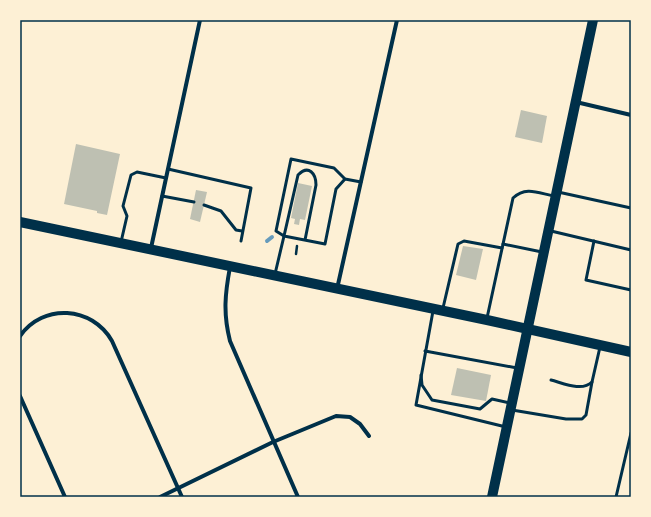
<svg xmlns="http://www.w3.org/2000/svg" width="651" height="517" viewBox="0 0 651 517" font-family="'Playfair Display',serif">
  <rect width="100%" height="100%" fill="#fdf0d5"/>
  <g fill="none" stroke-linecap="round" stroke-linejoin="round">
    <path stroke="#669bbc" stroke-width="4" d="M267,241L272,237"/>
  </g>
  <g fill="#bec0b2">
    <path d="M521,110L547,116L542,143L515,137Z"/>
    <path d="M76,144L120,154L107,215L97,213V211L64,204Z"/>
    <path d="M298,183L312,186L305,220L300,219L299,225L294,224L295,219L291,218Z"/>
    <path d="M196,190L207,192L200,222L190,219Z"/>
    <path d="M463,246L483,249L476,280L456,275Z"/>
    <path d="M457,368L491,375L486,401L451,395Z"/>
  </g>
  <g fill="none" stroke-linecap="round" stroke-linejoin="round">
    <path stroke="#003049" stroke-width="2.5" d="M296,254L297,246"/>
    <g stroke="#003049" stroke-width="3">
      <path d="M168,169L251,188L241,241"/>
      <path d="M558,192L631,208"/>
      <path d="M162,196L194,202"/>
      <path d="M204,205L221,211L236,230L242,231"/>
      <path d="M551,231L631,250"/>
      <path d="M305,240L316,185C316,174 309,164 298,175L284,236L325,244L336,189L345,179"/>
      <path d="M594,241L586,280L631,290"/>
      <path d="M121,242L127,216L123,206L131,175L137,172L166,178"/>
      <path d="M503,244L542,252"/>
      <path d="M275,274L284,236L276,231L291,159L334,168L345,179L361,182"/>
      <path d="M443,308L458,244L464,241L502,248"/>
      <path d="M433,311L416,405L506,427"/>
      <path d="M487,318L513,198C526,186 538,193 554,196"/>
      <path d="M425,351L517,368"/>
      <path d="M421,375L422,385L432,400L480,409L492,399L510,403"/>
      <path d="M551,380C563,383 582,392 592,382L600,347"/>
      <path d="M512,410L566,419H582L586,415L592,382"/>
      <path d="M616,497L631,433"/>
    </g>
    <g stroke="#003049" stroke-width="4">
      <path d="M576,102L631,115"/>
      <path d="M151,248L200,20"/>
      <path d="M230,267C225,294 223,313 230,341L298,497"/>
      <path d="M337,289L397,20"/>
      <path d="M20,336C43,303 92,306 112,341L182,497"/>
      <path d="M20,396L65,497"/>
      <path d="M160,497L273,442L336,416L350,417L360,424L369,436"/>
    </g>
    <g stroke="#003049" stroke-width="10">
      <path d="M20,222L487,320L631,352"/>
      <path d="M492,497L593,20"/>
    </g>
  </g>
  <rect width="651" height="517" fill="none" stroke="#fdf0d5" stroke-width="42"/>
  <rect x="21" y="21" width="609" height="475" fill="none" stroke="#003049" stroke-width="1.5"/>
</svg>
